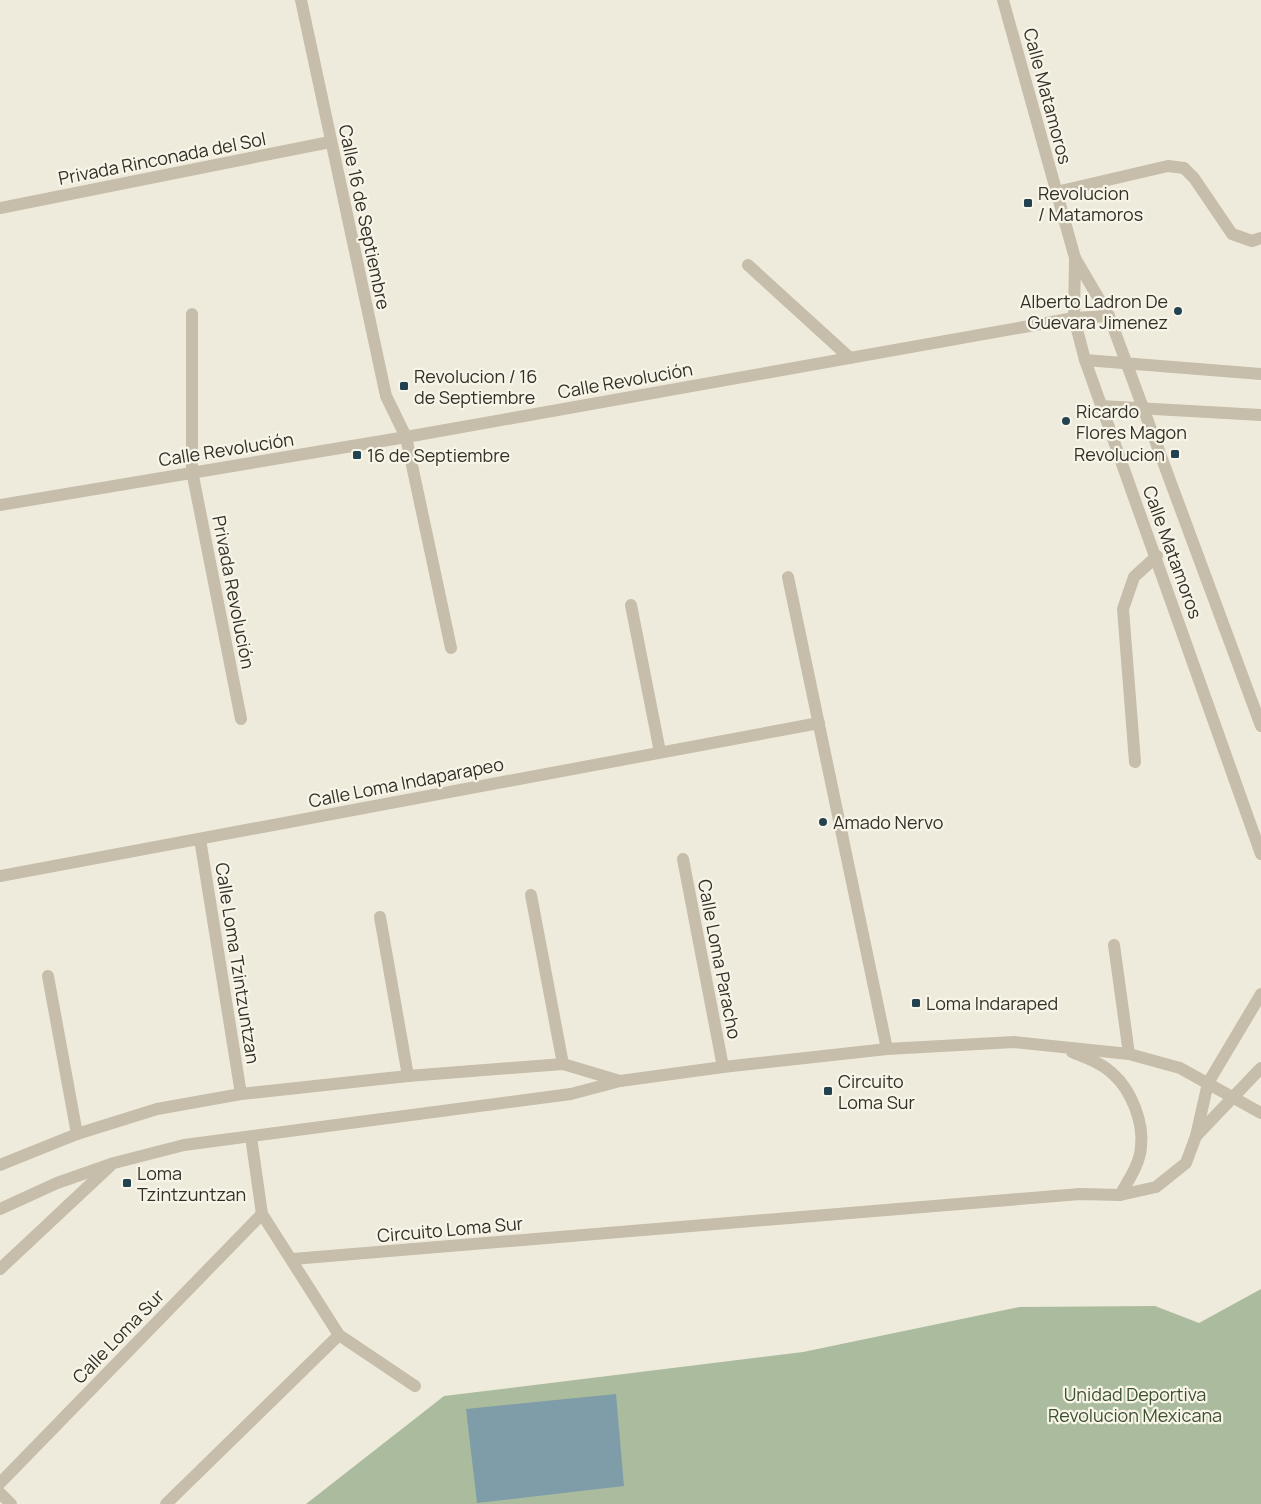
<svg xmlns="http://www.w3.org/2000/svg" width="1261" height="1504" viewBox="0 0 1261 1504" font-family="Manrope,sans-serif">
  <rect width="100%" height="100%" fill="#efebdc"/>
  <path fill="#abbc9e" d="M1261,1289V1504H306L444,1396L803,1352L1019,1307L1155,1306L1199,1323Z"/>
  <path fill="#7f9da9" d="M616,1394L624,1486L477,1503L466,1409Z"/>
  <g fill="none" stroke-linecap="round" stroke-linejoin="round">
    <g stroke="#c6bdaa" stroke-width="12">
      <path d="M301,0L386,396L406,437L451,648"/>
      <path d="M1003,0L1075,258L1109,316L1261,726"/>
      <path d="M1056,192L1168,166L1184,168L1194,178L1232,234L1252,241L1261,238"/>
      <path d="M0,208L330,142"/>
      <path d="M1075,258L1074,318L1085,360L1261,854"/>
      <path d="M748,265L850,358"/>
      <path d="M192,314V471L241,719"/>
      <path d="M1085,360L1261,374"/>
      <path d="M1101,406L1261,415"/>
      <path d="M0,505L406,437L1074,318L1109,316"/>
      <path d="M788,577L887,1049"/>
      <path d="M631,605L660,752"/>
      <path d="M1135,762L1123,609L1134,577L1157,556"/>
      <path d="M200,839L241,1094"/>
      <path d="M683,859L723,1067"/>
      <path d="M0,876L819,723"/>
      <path d="M531,895L563,1064"/>
      <path d="M380,917L408,1076"/>
      <path d="M1114,945L1129,1054"/>
      <path d="M48,976L77,1134"/>
      <path d="M1072,1052C1086,1058 1102,1063 1113,1074C1131,1090 1144,1122 1141,1147C1140,1164 1128,1181 1120,1195"/>
      <path d="M1196,1136L1261,1068"/>
      <path d="M251,1137L262,1214L339,1335L415,1386"/>
      <path d="M0,1165L77,1134L157,1109L241,1094L408,1076L563,1064L620,1081"/>
      <path d="M0,1209L57,1183L114,1163L184,1145L571,1094L620,1081L723,1067L887,1049L1014,1042L1129,1054L1180,1068L1261,1113"/>
      <path d="M293,1259L1080,1194L1120,1195L1156,1187L1186,1163L1196,1136L1208,1083L1261,994"/>
      <path d="M0,1269L110,1166"/>
      <path d="M0,1483L262,1214"/>
      <path d="M0,1493L11,1504"/>
      <path d="M166,1504L339,1335"/>
    </g>
  </g>
  <g fill="#234250" stroke="#f7f4e8" stroke-width="2">
    <rect x="1023" y="198" width="10" height="10" rx="2.5"/>
    <circle cx="1178" cy="311" r="5"/>
    <rect x="399" y="381" width="10" height="10" rx="2.5"/>
    <circle cx="1066" cy="421" r="5"/>
    <rect x="1170" y="449" width="10" height="10" rx="2.5"/>
    <rect x="352" y="450" width="10" height="10" rx="2.5"/>
    <circle cx="823" cy="822" r="5"/>
    <rect x="911" y="998" width="10" height="10" rx="2.5"/>
    <rect x="823" y="1086" width="10" height="10" rx="2.5"/>
    <rect x="122" y="1178" width="10" height="10" rx="2.5"/>
  </g>
  <g text-anchor="middle" dominant-baseline="central" stroke-width="4.5" stroke-linejoin="round" paint-order="stroke">
    <g font-size="18" fill="#342f28" stroke="#f7f4e8">
      <text transform="translate(1048 96) rotate(75)">Calle Matamoros</text>
      <text transform="translate(162 158) rotate(-11)">Privada Rinconada del Sol</text>
      <text transform="translate(365 217) rotate(78)">Calle 16 de Septiembre</text>
      <text transform="translate(625 380) rotate(-10)">Calle Revolución</text>
      <text transform="translate(226 449) rotate(-9)">Calle Revolución</text>
      <text transform="translate(1173 552) rotate(70)">Calle Matamoros</text>
      <text transform="translate(234 592) rotate(79)">Privada Revolución</text>
      <text transform="translate(406 782) rotate(-11)">Calle Loma Indaparapeo</text>
      <text transform="translate(720 959) rotate(79)">Calle Loma Paracho</text>
      <text transform="translate(238 963) rotate(81)">Calle Loma Tzintzuntzan</text>
      <text transform="translate(450 1229) rotate(-5)">Circuito Loma Sur</text>
      <text transform="translate(118 1336) rotate(-46)">Calle Loma Sur</text>
    </g>
    <g font-size="18" fill="#342f28" stroke="#f7f4e8" text-anchor="start">
      <text x="1038" y="193">Revolucion<tspan x="1038" dy="21">/ Matamoros</tspan></text>
      <text x="1168" y="301" text-anchor="end">Alberto Ladron De<tspan x="1168" dy="21">Guevara Jimenez</tspan></text>
      <text x="414" y="376">Revolucion / 16<tspan x="414" dy="21">de Septiembre</tspan></text>
      <text x="1076" y="411">Ricardo<tspan x="1076" dy="21">Flores Magon</tspan></text>
      <text x="1165" y="454" text-anchor="end">Revolucion</text>
      <text x="367" y="455">16 de Septiembre</text>
      <text x="833" y="822">Amado Nervo</text>
      <text x="926" y="1003">Loma Indaraped</text>
      <text x="838" y="1081">Circuito<tspan x="838" dy="21">Loma Sur</tspan></text>
      <text x="137" y="1173">Loma<tspan x="137" dy="21">Tzintzuntzan</tspan></text>
    </g>
    <g font-size="18" fill="#3c4f2f" stroke="#f7f4e8">
      <text x="1135" y="1394">Unidad Deportiva<tspan x="1135" dy="21">Revolucion Mexicana</tspan></text>
    </g>
  </g>
</svg>
